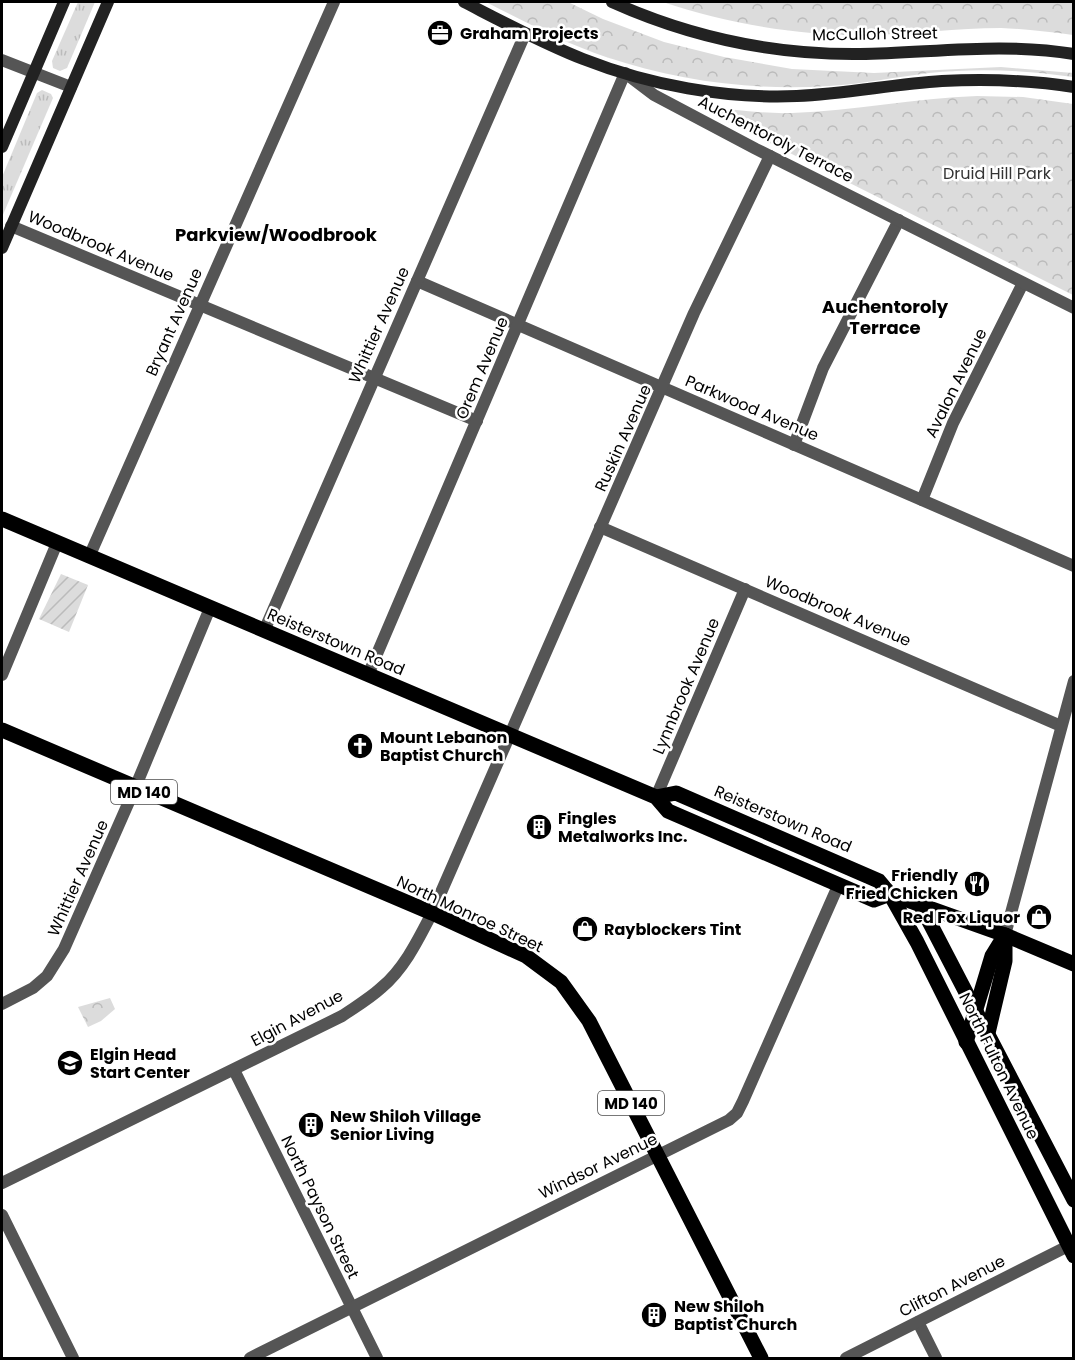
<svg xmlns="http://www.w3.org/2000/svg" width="1075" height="1360" viewBox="0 0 1075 1360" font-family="Poppins,sans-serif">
  <defs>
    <pattern id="grass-tufts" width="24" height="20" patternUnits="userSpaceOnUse" patternTransform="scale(1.5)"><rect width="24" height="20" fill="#dcdcdc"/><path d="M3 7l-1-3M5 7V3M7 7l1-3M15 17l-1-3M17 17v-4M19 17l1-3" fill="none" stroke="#bbb"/></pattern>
    <pattern id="forest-crowns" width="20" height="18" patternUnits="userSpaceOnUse" patternTransform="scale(1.5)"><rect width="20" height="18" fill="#dcdcdc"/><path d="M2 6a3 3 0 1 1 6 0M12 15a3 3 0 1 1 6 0" fill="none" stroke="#bbb"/></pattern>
    <pattern id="garden-furrows" width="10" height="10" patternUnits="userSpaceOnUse" patternTransform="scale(1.5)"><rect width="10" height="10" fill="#dcdcdc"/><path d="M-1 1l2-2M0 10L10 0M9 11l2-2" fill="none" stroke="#bbb"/></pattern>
  </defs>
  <rect width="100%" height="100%" fill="#fff"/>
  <g fill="url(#grass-tufts)">
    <path d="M78,2H95L67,68L60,71L53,68L52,61Z"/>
    <path d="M42,90L51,94L53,98L2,217V177L37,93Z"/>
  </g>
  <g fill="url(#forest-crowns)">
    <path d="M486,2H568L603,19L664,42L724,57L792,69L874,73L1001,67L1073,73V77C1026,70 977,68 929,73C896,77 863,84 829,86C753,91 678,81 606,57C564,43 525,22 486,2Z"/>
    <path d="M663,2H1073V35C1049,32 1025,29 1001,28C957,28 913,34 869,35C799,36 728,24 663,2Z"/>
    <path d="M977,96L1023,97L1073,104V295L702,109L704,107C733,109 762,114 792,113C854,111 915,98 977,96Z"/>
    <path d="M110,998L115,1009L101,1021L88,1027L78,1007Z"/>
  </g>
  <path fill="url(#garden-furrows)" d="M61,574L88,585L69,632L39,619Z"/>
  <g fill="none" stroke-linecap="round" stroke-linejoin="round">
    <g stroke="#555" stroke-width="12">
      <path d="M2,60L71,87"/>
      <path d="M11,226L477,421"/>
      <path d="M417,281L1074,566"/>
      <path d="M794,445L823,368L899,220"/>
      <path d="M922,500L953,423L1023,283"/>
      <path d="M600,527L1061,726"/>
      <path d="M89,557L334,2"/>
      <path d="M264,631L525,34"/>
      <path d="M2,675L57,543"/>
      <path d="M368,675L625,73L654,95L756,149L1074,308"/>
      <path d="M656,797L745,589"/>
      <path d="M2,1004L33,988L47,976L64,949L135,788L210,608"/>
      <path d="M234,1070L377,1358"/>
      <path d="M2,1183L342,1016C355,1007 369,999 381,988C404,969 418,940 432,913L694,313L770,156"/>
      <path d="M918,1322L936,1358"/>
    </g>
    <g stroke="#555" stroke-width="12">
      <path d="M1005,935L1074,681"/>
      <path d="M2,1215L73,1358"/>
      <path d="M250,1358L729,1120L737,1113L743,1101L838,886"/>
      <path d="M846,1358L1074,1243"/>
    </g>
    <g stroke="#222" stroke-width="12">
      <path d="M464,2C503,22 542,43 583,59C649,85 725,99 797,96C846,94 893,84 942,81C985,79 1030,80 1074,87"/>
      <path d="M612,2C690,37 774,55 860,54C931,53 1002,42 1074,54"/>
      <path d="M2,147L64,2"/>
      <path d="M2,248L108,2"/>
    </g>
    <g stroke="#000" stroke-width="15">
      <path d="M2,519L656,797L668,811L874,900L890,894L1005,935L1074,964"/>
      <path d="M2,730L432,913L526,956L561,982L589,1021L761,1358"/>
      <path d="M656,797L676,793L879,881L890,894L917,942L1074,1256"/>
      <path d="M920,904L1074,1200"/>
      <path d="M988,1033L1005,961V935"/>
      <path d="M966,1042L992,956L1005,935"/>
    </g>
  </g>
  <defs>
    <g id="office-disc" transform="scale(1.35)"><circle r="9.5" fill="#000" stroke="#fff"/><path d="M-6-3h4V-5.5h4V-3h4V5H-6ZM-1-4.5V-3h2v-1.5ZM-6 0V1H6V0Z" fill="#fff"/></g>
    <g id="church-disc" transform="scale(1.35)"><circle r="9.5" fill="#000" stroke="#fff"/><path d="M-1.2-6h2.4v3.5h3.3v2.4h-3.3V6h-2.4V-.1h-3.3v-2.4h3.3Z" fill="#fff"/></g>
    <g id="building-disc" transform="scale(1.35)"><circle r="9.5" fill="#000" stroke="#fff"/><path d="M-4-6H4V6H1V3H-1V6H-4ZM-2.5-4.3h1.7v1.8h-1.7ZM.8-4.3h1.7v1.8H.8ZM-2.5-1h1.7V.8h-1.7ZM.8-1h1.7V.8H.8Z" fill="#fff"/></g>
    <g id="restaurant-disc" transform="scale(1.35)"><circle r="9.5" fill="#000" stroke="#fff"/><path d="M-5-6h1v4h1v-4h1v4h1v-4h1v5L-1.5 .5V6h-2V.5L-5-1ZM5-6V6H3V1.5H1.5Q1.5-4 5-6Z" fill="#fff"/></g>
    <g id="shop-disc" transform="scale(1.35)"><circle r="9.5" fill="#000" stroke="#fff"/><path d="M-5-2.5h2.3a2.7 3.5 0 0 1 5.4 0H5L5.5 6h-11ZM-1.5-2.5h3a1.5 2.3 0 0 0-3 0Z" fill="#fff"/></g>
    <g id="school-disc" transform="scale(1.35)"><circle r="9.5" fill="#000" stroke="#fff"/><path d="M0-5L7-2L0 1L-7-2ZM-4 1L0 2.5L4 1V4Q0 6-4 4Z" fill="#fff"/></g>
  </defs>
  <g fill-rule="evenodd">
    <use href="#office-disc" x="440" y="33"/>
    <use href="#church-disc" x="360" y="746"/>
    <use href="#building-disc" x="539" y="827"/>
    <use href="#restaurant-disc" x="977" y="884"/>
    <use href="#shop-disc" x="1039" y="917"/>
    <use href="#shop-disc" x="585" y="929"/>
    <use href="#school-disc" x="70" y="1063"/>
    <use href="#building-disc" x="311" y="1125"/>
    <use href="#building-disc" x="654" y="1315"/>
  </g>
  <g text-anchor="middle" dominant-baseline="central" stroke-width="5" stroke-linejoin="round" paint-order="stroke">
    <g fill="#fff" stroke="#4c4c4c" stroke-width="1.5">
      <rect x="111" y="780" width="66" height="24" rx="4.5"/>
      <rect x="598" y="1091" width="66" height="24" rx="4.5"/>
    </g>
    <g font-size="15" font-weight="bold" fill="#000">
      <text x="144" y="792">MD 140</text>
      <text x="631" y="1103">MD 140</text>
    </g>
    <g font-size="16" font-weight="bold" fill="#000" stroke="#fff" text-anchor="start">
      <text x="460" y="33">Graham Projects</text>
      <text x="380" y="737">Mount Lebanon<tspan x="380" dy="18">Baptist Church</tspan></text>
      <text x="558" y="818">Fingles<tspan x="558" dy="18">Metalworks Inc.</tspan></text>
      <text x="958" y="875" text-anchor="end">Friendly<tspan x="958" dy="18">Fried Chicken</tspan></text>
      <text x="1020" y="917" text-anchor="end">Red Fox Liquor</text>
      <text x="604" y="929">Rayblockers Tint</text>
      <text x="90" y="1054">Elgin Head<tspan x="90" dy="18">Start Center</tspan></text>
      <text x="330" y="1116">New Shiloh Village<tspan x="330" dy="18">Senior Living</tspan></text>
      <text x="674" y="1306">New Shiloh<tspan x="674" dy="18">Baptist Church</tspan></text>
    </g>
    <g font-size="16" fill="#000" stroke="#fff">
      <text transform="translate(875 34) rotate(-1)">McCulloh Street</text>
      <text transform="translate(776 139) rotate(27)">Auchentoroly Terrace</text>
      <text transform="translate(101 246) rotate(23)">Woodbrook Avenue</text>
      <text transform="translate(174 322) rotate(-66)">Bryant Avenue</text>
      <text transform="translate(379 325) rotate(-66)">Whittier Avenue</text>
      <text transform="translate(482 368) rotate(-67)">Orem Avenue</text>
      <text transform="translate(956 383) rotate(-64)">Avalon Avenue</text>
      <text transform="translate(752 408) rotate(23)">Parkwood Avenue</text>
      <text transform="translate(623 438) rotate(-66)">Ruskin Avenue</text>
      <text transform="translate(838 611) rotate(23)">Woodbrook Avenue</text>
      <text transform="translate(336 642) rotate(23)">Reisterstown Road</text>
      <text transform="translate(686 686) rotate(-67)">Lynnbrook Avenue</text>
      <text transform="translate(783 819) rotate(23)">Reisterstown Road</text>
      <text transform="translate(78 878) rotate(-66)">Whittier Avenue</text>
      <text transform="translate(470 914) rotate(25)">North Monroe Street</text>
      <text transform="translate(297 1018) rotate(-28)">Elgin Avenue</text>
      <text transform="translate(999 1066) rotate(64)">North Fulton Avenue</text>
      <text transform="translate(598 1166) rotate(-26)">Windsor Avenue</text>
      <text transform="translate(320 1207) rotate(64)">North Payson Street</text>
      <text transform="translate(952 1286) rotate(-27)">Clifton Avenue</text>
    </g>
    <g font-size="16" fill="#333" stroke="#fff">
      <text x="997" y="173">Druid Hill Park</text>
    </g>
    <g font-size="18" font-weight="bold" fill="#000" stroke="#fff">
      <text x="276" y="234">Parkview/Woodbrook</text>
      <text x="885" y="306">Auchentoroly<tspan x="885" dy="21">Terrace</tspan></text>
    </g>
  </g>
  <rect width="1075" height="1360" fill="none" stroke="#000000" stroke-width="6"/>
</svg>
